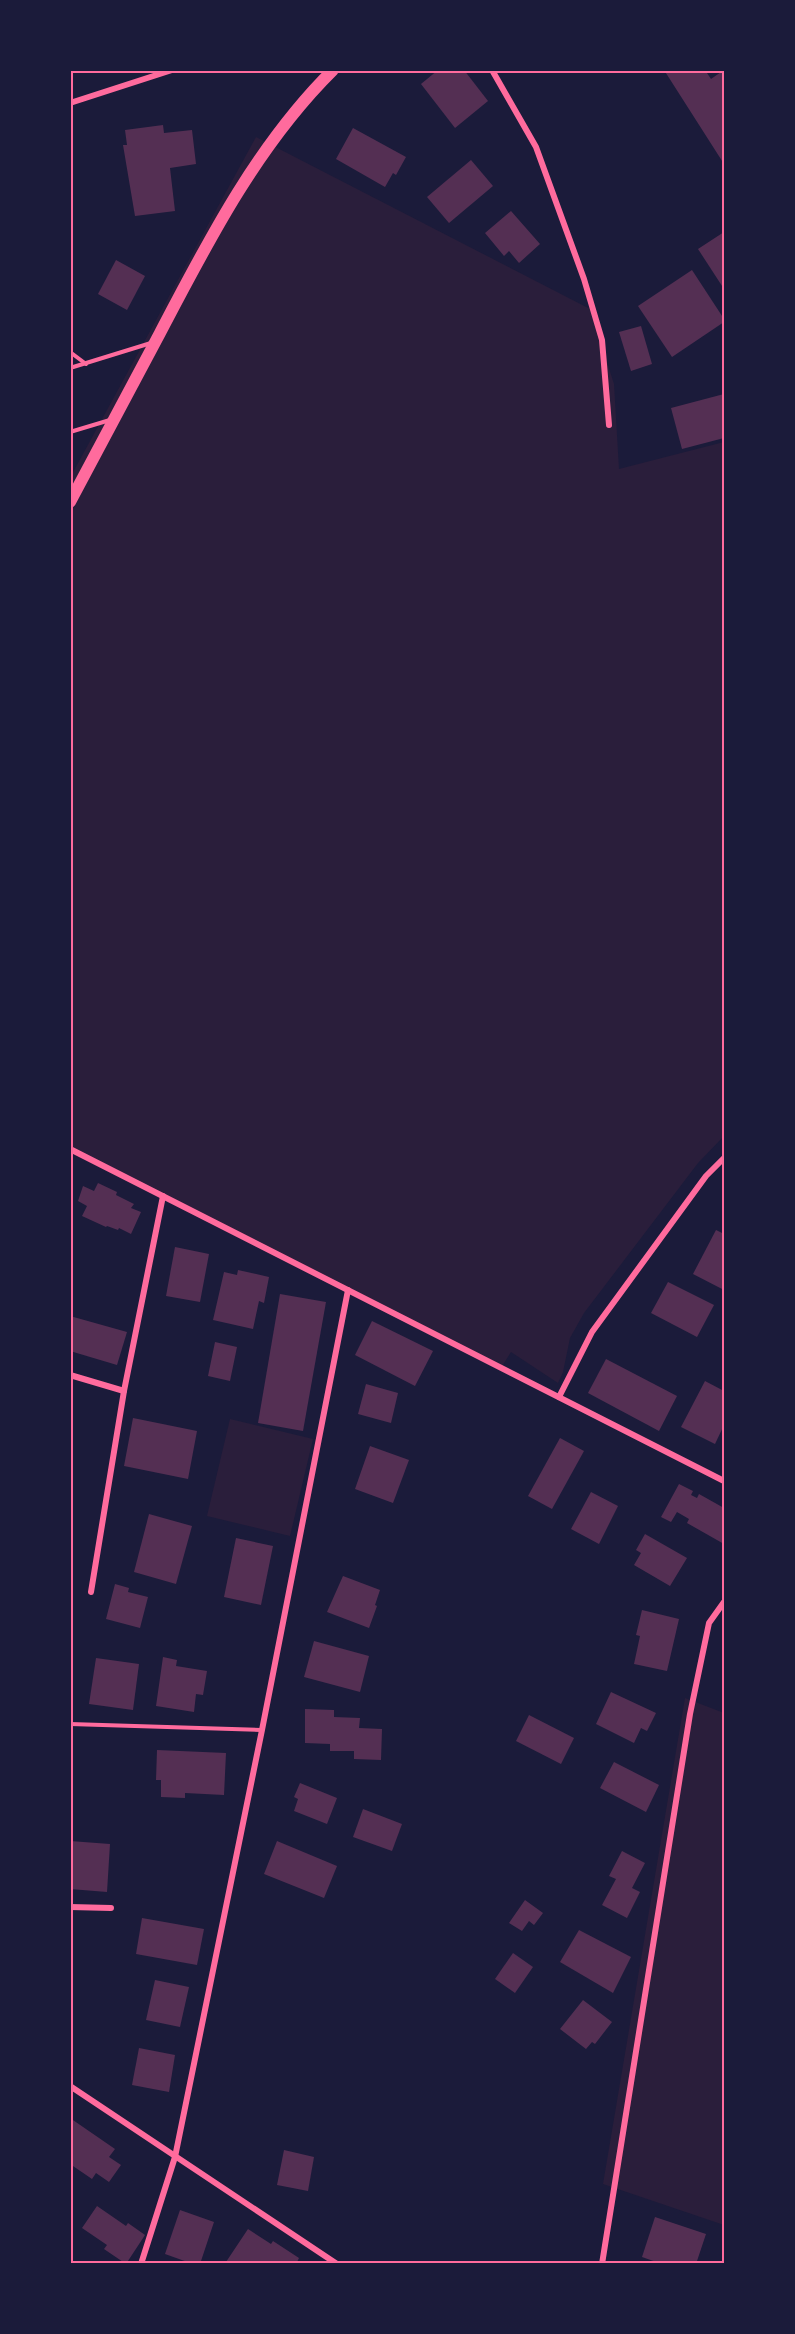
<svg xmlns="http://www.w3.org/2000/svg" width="795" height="2334" viewBox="0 0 795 2334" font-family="Karla,sans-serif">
  <rect width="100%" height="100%" fill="#1b1b3a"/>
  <g fill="#2a1e3b">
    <path d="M256,137L590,309L614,384L619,469L724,442V1136L698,1163L584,1313L570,1338L563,1372L558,1383L511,1352L501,1368L71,1149V476Z"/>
    <path d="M230,1419L313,1439L290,1536L207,1516Z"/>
    <path d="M685,1698L724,1713V2225L603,2184Z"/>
  </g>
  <g fill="#542f53">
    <path d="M438,70H464L488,101L455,128L421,84Z"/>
    <path d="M664,70H705L711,79L724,70V164Z"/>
    <path d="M163,125L164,133L192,130L196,164L170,168L175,211L135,216L123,145H127L125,130Z"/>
    <path d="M353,128L406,157L396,175L393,173L385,187L336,159Z"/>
    <path d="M471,160L493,186L449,223L427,197Z"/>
    <path d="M511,211L540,244L519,263L509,251L504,256L485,233Z"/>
    <path d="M724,232V289L698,249Z"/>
    <path d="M116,260L145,276L127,310L98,294Z"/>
    <path d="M692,270L724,319V322L672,357L638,306Z"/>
    <path d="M641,326L652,364L631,371L619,332Z"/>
    <path d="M724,394V438L682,449L671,408Z"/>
    <path d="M98,1183L117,1192L116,1195L134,1204L131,1208L141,1212L131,1234L119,1228L118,1230L107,1226L106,1227L82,1216L87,1206L78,1201L83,1186L94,1191Z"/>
    <path d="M716,1230L724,1234V1290L693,1274Z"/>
    <path d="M175,1247L209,1254L200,1302L166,1296Z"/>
    <path d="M238,1270L269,1277L264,1303L259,1301L253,1329L213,1320L224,1272L237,1275Z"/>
    <path d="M668,1282L714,1305L697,1337L651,1313Z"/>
    <path d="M280,1294L326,1302L303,1431L258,1423Z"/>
    <path d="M70,1316L127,1332L117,1365L70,1351Z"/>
    <path d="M372,1321L433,1351L415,1386L355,1355Z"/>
    <path d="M215,1342L237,1347L230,1381L208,1376Z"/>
    <path d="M606,1359L677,1396L659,1431L588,1393Z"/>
    <path d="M705,1381L724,1391V1425L715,1444L681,1427Z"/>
    <path d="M366,1384L398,1393L391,1423L358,1414Z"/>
    <path d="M133,1418L197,1431L188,1479L124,1466Z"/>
    <path d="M560,1438L584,1451L552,1509L528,1496Z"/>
    <path d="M370,1446L409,1460L393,1503L355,1489Z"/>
    <path d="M679,1484L693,1491L691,1495L697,1498L699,1494L724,1508V1544L687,1523L689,1519L677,1512L671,1522L661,1517Z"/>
    <path d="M591,1492L618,1506L599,1544L571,1529Z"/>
    <path d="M149,1514L192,1526L176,1584L134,1572Z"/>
    <path d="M645,1534L687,1558L670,1586L634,1565L641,1553L636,1550Z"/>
    <path d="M236,1538L273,1546L261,1605L224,1597Z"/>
    <path d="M343,1576L380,1590L375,1605L377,1606L369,1628L327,1612Z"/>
    <path d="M115,1584L129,1588L128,1592L148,1597L140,1628L106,1619Z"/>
    <path d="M642,1610L679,1619L667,1671L634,1664L640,1636L636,1635Z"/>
    <path d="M314,1641L369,1656L360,1692L304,1677Z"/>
    <path d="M163,1657L177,1660L176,1666L207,1671L203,1695L196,1694L194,1712L156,1706Z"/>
    <path d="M96,1658L139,1664L133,1710L89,1704Z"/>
    <path d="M611,1692L656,1713L647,1731L641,1728L634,1743L596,1724Z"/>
    <path d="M305,1709L334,1710V1717L360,1718L359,1728L382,1729L381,1760L354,1759V1751H330V1744L305,1743Z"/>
    <path d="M529,1715L574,1738L561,1764L516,1741Z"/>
    <path d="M157,1750L226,1753L224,1795L185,1793V1798L161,1797V1780H156Z"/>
    <path d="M614,1762L659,1785L646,1812L600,1788Z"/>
    <path d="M300,1783L337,1798L327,1824L294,1811L298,1799L294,1797Z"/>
    <path d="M363,1809L402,1824L392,1851L353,1837Z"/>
    <path d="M70,1841L110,1844L107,1892L70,1889Z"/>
    <path d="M277,1841L337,1866L324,1898L264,1874Z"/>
    <path d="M622,1851L645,1863L632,1888L640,1892L627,1918L602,1905L616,1879L609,1876Z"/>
    <path d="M525,1900L543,1913L534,1925L529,1921L522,1931L509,1923Z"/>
    <path d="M142,1918L204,1929L197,1965L136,1954Z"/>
    <path d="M579,1930L631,1957L613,1993L560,1962Z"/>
    <path d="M513,1953L533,1967L515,1993L495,1979Z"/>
    <path d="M155,1980L189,1987L180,2027L146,2020Z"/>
    <path d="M583,2000L612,2022L595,2044L592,2042L586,2049L560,2029Z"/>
    <path d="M139,2048L175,2055L169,2092L132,2085Z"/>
    <path d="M70,2118L115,2149L109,2157L121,2165L109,2182L96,2173L92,2179L70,2164Z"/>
    <path d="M284,2150L314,2157L308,2191L277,2185Z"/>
    <path d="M97,2206L126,2226L128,2223L145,2235L126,2264L104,2249L107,2245L82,2228Z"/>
    <path d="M180,2210L214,2222L200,2264H193L165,2254Z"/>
    <path d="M655,2217L706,2234L696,2264H662L642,2257Z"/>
    <path d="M248,2229L271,2244L273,2241L299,2258L296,2264H228L226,2262Z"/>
  </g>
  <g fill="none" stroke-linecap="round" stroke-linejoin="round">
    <g stroke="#ff6b9d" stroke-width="4">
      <path d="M70,352L86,364"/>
      <path d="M70,368L151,343"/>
      <path d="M70,432L110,420"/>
      <path d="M70,1724L261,1730"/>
    </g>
    <g stroke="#ff6b9d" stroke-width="6">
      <path d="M492,70L536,147L584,279L602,340L609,425"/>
      <path d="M70,103L172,70"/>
      <path d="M70,1149L724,1481"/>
      <path d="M70,1375L124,1391"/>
      <path d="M559,1397L592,1332L706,1176L724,1158"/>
      <path d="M91,1592L124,1391L163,1196"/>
      <path d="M70,1907L111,1908"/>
      <path d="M70,2086L337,2264"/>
      <path d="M141,2264L175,2157L262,1730L348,1290"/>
      <path d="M602,2264L690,1714L709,1623L724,1602"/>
    </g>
    <path stroke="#ff6b9d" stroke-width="12" d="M70,502C100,446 130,389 160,333C208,241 258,144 333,70"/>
  </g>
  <rect width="795" height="2334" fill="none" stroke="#1b1b3a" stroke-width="144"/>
  <rect x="72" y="72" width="651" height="2190" fill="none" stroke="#ff6b9d" stroke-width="2"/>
</svg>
